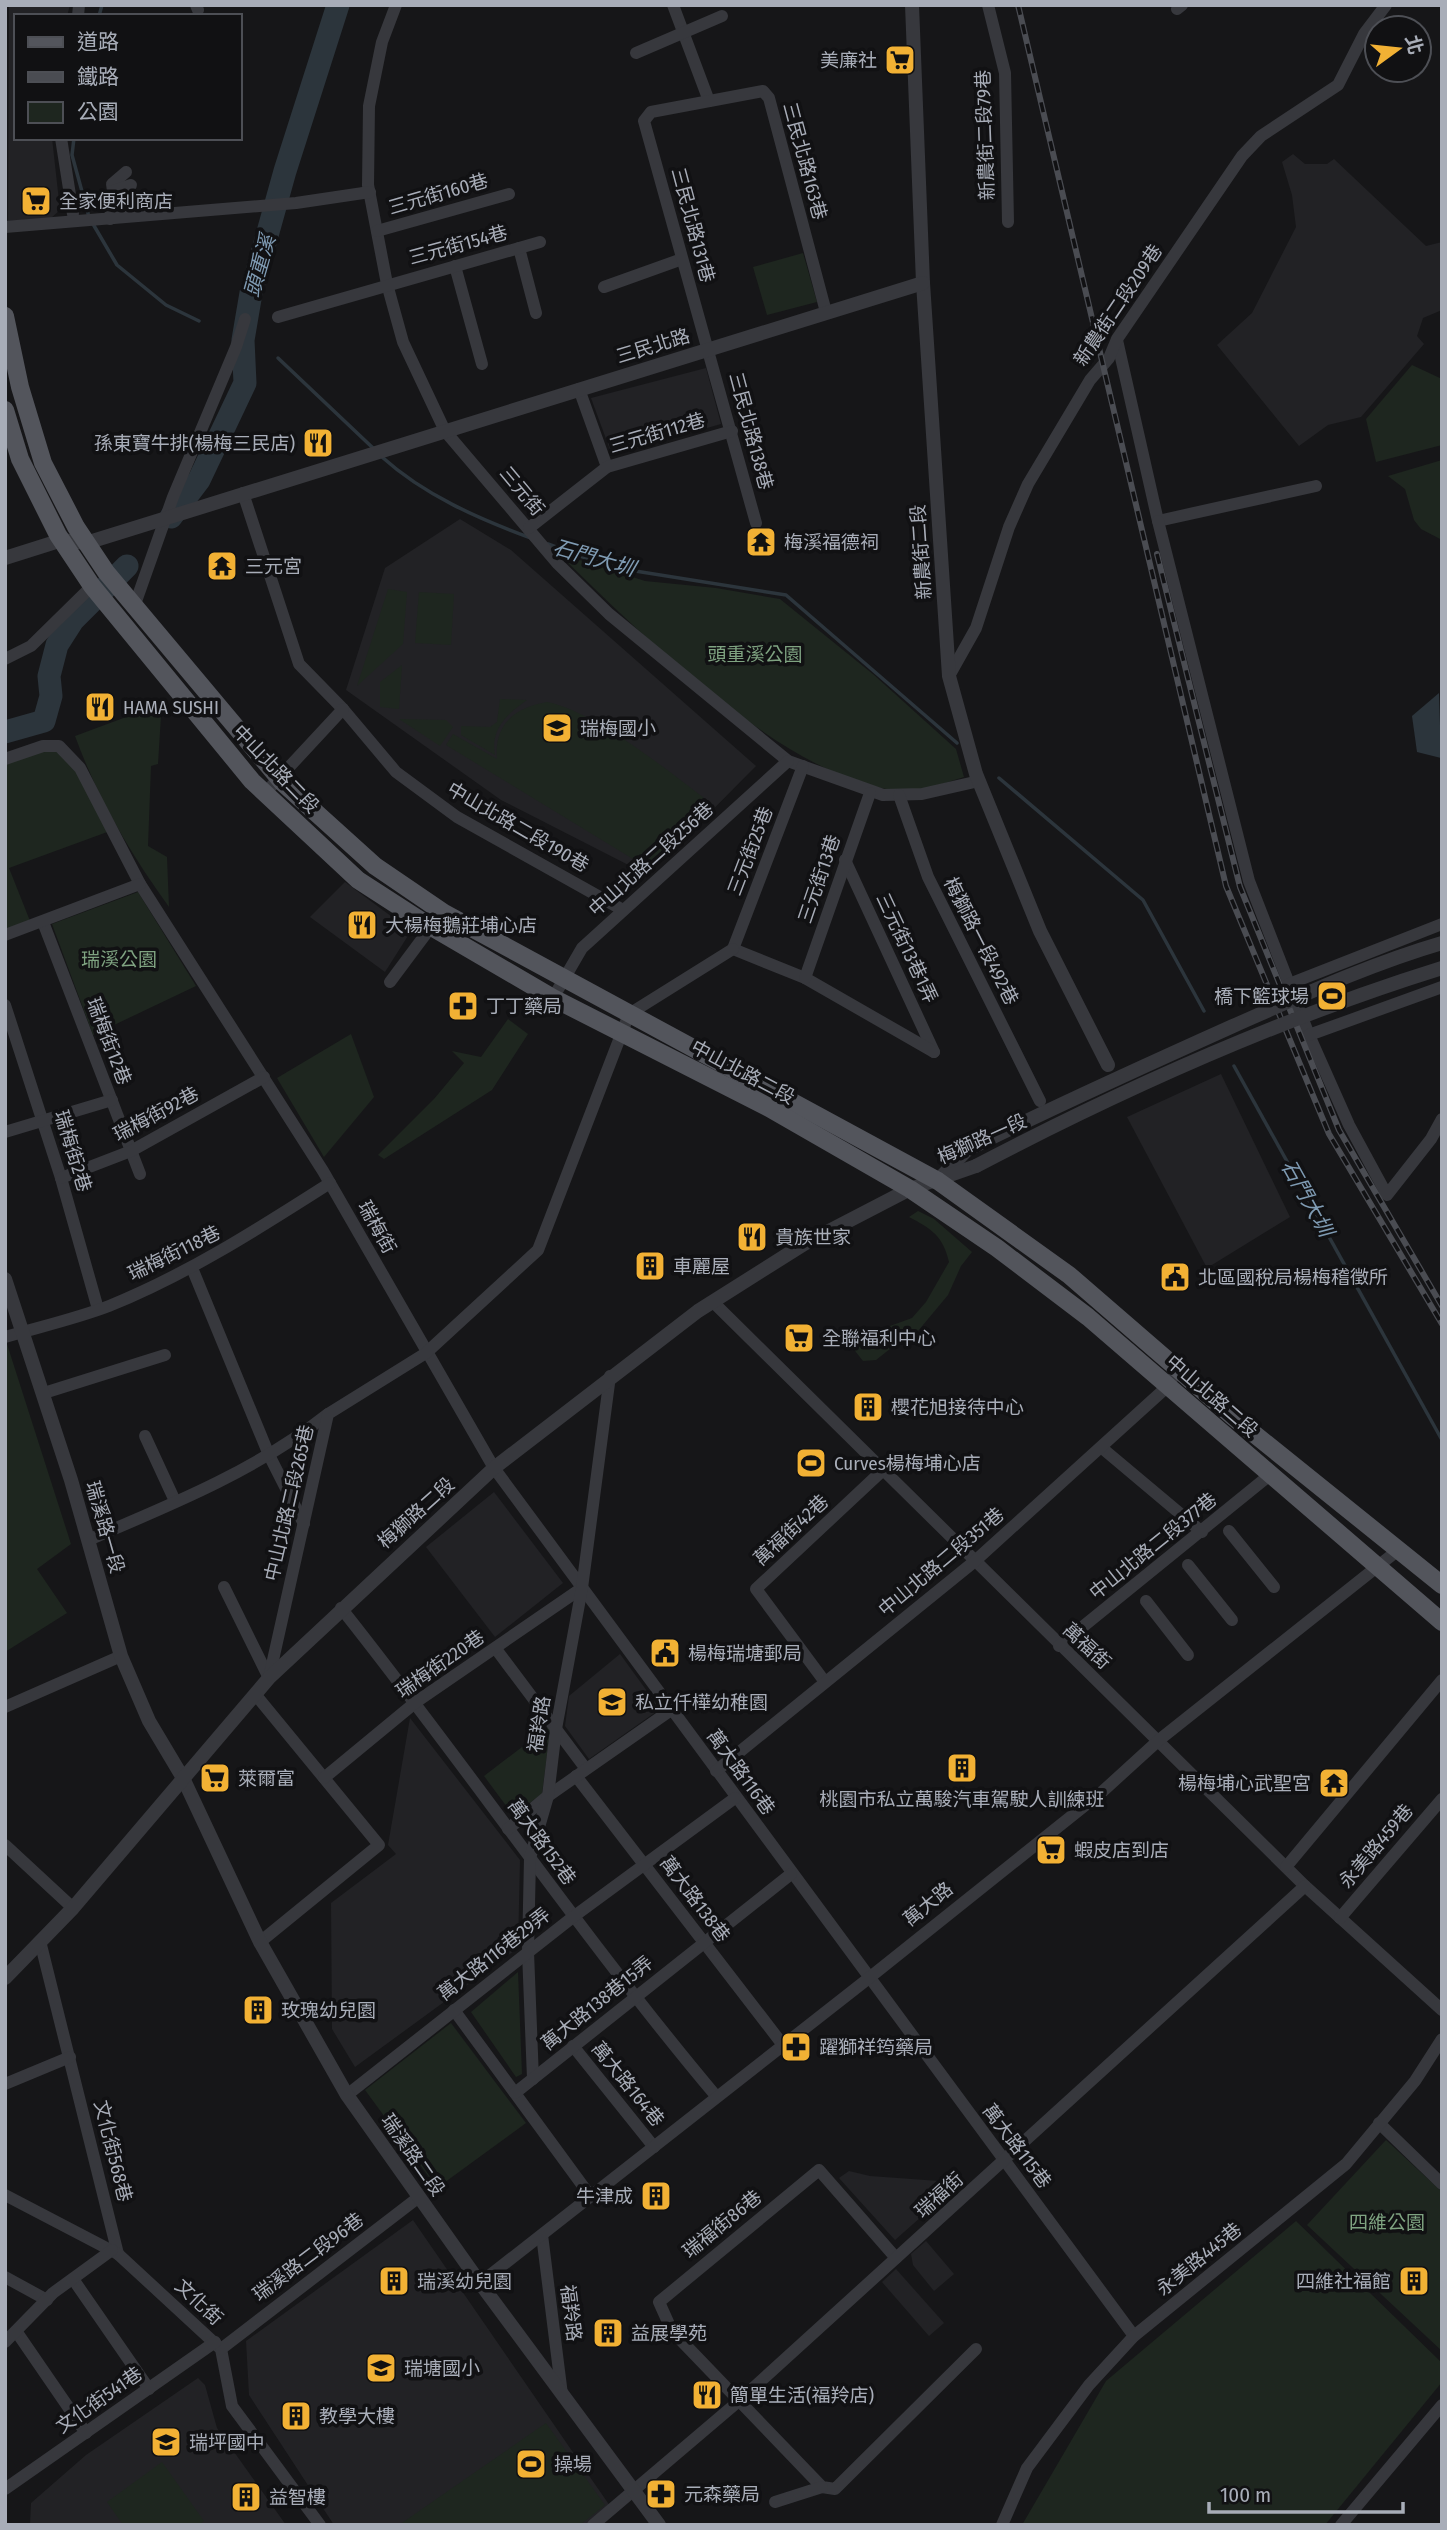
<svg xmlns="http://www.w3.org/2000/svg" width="1447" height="2530" viewBox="0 0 1447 2530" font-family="'Fira Sans Condensed','Noto Sans TC',sans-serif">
  <rect width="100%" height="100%" fill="#161618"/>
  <g fill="#222225">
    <path d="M9,5H70L67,16H16V138H52L60,210L51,218L8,221Z"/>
    <path d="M1293,154L1305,164H1327L1334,159L1426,246L1442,242V310L1423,318L1417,336L1424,344L1361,417L1328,425L1299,446L1217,345L1252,313L1296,227L1292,195L1282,162Z"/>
    <path d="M706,368L721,424L612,455L591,398Z"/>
    <path d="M460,519L511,550L756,766L648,875L501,800L346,690L385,568Z"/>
    <path d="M345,882L411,931L385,972L310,917Z"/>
    <path d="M1221,1074L1290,1217L1207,1268L1127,1117Z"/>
    <path d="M494,1492L563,1583L495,1637L426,1547Z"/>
    <path d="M620,1654L660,1709L589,1759L565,1726L569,1696Z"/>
    <path d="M410,1718L520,1860L518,1948L355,2067L332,2029L331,1903L396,1854L388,1845Z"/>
    <path d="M849,2171L870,2176L939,2181L948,2193L895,2240L839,2178Z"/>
    <path d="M413,2220L610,2506L587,2525H334L249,2395L246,2341Z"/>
    <path d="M926,2241L954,2274L934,2291L913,2265L911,2254Z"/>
    <path d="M896,2269L944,2323L929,2336L882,2282Z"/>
    <path d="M198,2378L205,2385L217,2428L286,2525H30L31,2503L86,2455Z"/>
  </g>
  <g fill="#1e261f">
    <path d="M803,253L817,302L767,315L753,267Z"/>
    <path d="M1412,365L1442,379V445L1376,462L1366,419Z"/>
    <path d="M1442,460V540L1421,529L1414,520L1405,489L1388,476Z"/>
    <path d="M558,553L645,581L716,588L780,599L874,675L956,749L964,777C946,782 922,793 902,791C789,783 638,631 558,553Z"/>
    <path d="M388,589L407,592L403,644L357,686Z"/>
    <path d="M419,592L454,594L451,645L415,643Z"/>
    <path d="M402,665L399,709L380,707V682Z"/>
    <path d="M500,699L527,700C507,714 490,729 495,755L461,735V726L490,727L497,722Z"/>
    <path d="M547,702C595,711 672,774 712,804L651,870L446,745L453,734L497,759C494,724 514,708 547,702Z"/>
    <path d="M137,713L161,716L158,764L151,766L148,846L167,857L169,907C129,851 99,801 75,736Z"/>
    <path d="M399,719L446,720L453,727L440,746Z"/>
    <path d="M59,746L80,768L110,831L9,868L32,926L5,935V759Z"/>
    <path d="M138,892L196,986L93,1035L52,924Z"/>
    <path d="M508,1019L528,1034L492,1090L384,1159L378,1155L434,1099L464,1063L452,1051L481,1057Z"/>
    <path d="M351,1034L374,1097L324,1157L277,1078Z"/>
    <path d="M918,1211L934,1219L972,1252L961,1266L948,1295L918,1331L905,1337L876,1360L863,1361L852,1347L857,1338L912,1318L926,1302L949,1262C943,1236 932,1229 909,1217Z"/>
    <path d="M7,1344L71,1544L37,1569L67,1613L5,1652Z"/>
    <path d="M548,1727L550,1731L542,1794L513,1815L484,1776Z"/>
    <path d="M518,1972L522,2074L516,2077L471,2012Z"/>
    <path d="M451,2023L526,2123L437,2188L365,2090Z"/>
    <path d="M1386,2140L1442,2192V2351L1307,2225Z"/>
    <path d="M1296,2221L1442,2363V2382L1325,2525H1022L1106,2381Z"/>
    <path d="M546,2423L605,2505L580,2525H399Z"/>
    <path d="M162,2462L204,2521L199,2525H123L107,2502Z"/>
  </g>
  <path fill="#2c353c" d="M1439,693L1441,758L1417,752L1412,716Z"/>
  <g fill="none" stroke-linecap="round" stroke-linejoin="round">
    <g stroke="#2c353c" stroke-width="3.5">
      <path d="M99,16L102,5"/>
      <path d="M74,138L72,155L89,217"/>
      <path d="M93,224L117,265L166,305L199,321"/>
      <path d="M278,358L374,449"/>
      <path d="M382,457C424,495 479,519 531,538"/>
      <path d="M548,544L610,567L786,595L957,743"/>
      <path d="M999,778L1143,900L1204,1011"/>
      <path d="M1234,1066L1442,1440"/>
    </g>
    <g stroke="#2c353c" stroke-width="23">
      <path d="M171,517L199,480L245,383L243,340L251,293L285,171L338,5"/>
      <path d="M5,732L44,721L51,696L49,676L57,645L73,620L127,566"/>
    </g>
    <g stroke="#37383d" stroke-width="12">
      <path d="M196,5L198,10"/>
      <path d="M396,5L382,42L369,106L368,185L387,284L403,342L445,431L558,564L609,614L788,761L883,795L922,794L979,781"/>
      <path d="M673,5L709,101"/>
      <path d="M988,5L1005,73L1008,222"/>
      <path d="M1177,9L1182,5"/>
      <path d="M78,16L79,5"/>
      <path d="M636,53L722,16"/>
      <path d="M61,138L73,214"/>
      <path d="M113,191L112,184L126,172"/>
      <path d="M110,219L113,191L131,185"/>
      <path d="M5,227L296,203L370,192"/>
      <path d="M377,231L509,194"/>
      <path d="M519,248L536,313"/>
      <path d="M455,266L482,364"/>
      <path d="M604,287L682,259"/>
      <path d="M278,317L540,242"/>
      <path d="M1117,340L1158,521L1316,486"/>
      <path d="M579,389L607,467"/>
      <path d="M243,493L299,664L343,709L396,772L457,817L623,910"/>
      <path d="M1158,521L1249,881L1309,1035L1349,1125L1387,1195L1431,1139L1442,1119"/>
      <path d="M756,523L644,121L651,112L763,91L769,98L826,312"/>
      <path d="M529,528L607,467L732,431"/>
      <path d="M134,607L173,497L236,347L245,319"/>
      <path d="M5,659L31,646L92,586"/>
      <path d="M949,676L976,628L1009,527L1028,484L1090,380L1109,358L1117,339L1242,156L1261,136L1338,85L1364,34L1386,5"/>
      <path d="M5,759L43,746H59L80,768L140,884L323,1171L494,1468L1134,2336"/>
      <path d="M265,793L343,709"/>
      <path d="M899,795L928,877L1040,1101"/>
      <path d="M845,860L934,1052"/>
      <path d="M43,922L140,1174"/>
      <path d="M5,935L140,884"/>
      <path d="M733,949L805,978L934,1052"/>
      <path d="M733,949L803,766"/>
      <path d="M805,978L870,793"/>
      <path d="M390,982L431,927"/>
      <path d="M1289,984L1442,924"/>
      <path d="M553,998L582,948L788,761"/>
      <path d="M5,1005L61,1178L98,1309"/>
      <path d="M1309,1035L1442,987"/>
      <path d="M5,1132L112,1100"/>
      <path d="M61,1178L131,1151L264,1077"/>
      <path d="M192,1268L269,1455L304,1524"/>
      <path d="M713,1302L1305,1886L1442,2010"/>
      <path d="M5,1337C39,1327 75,1319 109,1306C188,1274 258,1229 330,1183"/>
      <path d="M44,1393L165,1355"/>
      <path d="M145,1436L175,1501"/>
      <path d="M1102,1448L1202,1532"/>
      <path d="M1229,1531L1274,1587"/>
      <path d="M88,1540C171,1505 257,1470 328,1414"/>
      <path d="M1188,1565L1232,1620"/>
      <path d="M224,1587L269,1678"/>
      <path d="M1146,1601L1188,1655"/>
      <path d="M341,1608C469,1769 584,1939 716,2096"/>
      <path d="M1059,1646L1271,1474"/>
      <path d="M496,1649L586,1769"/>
      <path d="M269,1678L328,1414L426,1353L538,1250L629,1014L733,949"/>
      <path d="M825,1682L756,1589L883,1470"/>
      <path d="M255,1694L379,1845L260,1942"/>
      <path d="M5,1707L121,1656"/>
      <path d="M716,1771L975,1561L1168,1386L1172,1379"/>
      <path d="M576,1776L783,2045"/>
      <path d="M324,1778L416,1702L582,1588"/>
      <path d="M508,1829L548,1796L671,1710"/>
      <path d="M5,1845L73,1908"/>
      <path d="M1286,1867L1442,1680"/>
      <path d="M1340,1918L1442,1799"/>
      <path d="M41,1945L118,2254"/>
      <path d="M454,2010L591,2197"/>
      <path d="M573,2046L654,2147"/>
      <path d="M533,2079L528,1952L530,1858L548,1796L556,1729L582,1588L610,1376"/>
      <path d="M5,2084L70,2057"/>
      <path d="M515,2093L791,1874"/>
      <path d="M347,2095L573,1917L735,1798"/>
      <path d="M1379,2123L1442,2184"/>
      <path d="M5,2195L118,2254L221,2349L232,2406L320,2525"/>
      <path d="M542,2235L562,2395"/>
      <path d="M896,2258L819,2170L659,2302L672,2331L822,2487L835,2489L976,2349"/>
      <path d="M5,2277L47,2300"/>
      <path d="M73,2279L149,2389"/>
      <path d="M480,2283L869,1978L1103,1791L1159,1740L1397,1551"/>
      <path d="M16,2331L86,2433"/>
      <path d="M5,2342L53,2293L112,2250"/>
      <path d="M221,2349L419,2197"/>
      <path d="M5,2489L215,2342"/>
      <path d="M775,2502L822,2487"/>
      <path d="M593,2525L740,2400L1305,1886"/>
      <path d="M1002,2525L1027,2468L1089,2385L1134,2336L1346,2164L1415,2081L1442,2039"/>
      <path d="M1341,2525L1442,2405"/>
    </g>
    <g stroke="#37383d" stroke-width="14">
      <path d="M912,5L923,283L949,676L976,774L1040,931L1108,1065"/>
      <path d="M5,558L62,540L86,543L923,283"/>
      <path d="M941,1177L967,1150"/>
      <path d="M5,1279L71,1480L121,1656L149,1721L183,1778L260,1942L347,2095L480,2283L659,2525"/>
      <path d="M5,1978L73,1908L269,1678L494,1468L698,1311L804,1244L910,1189L976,1166"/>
    </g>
    <g stroke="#53555c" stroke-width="18">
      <path d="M5,316L20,387L43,463L76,527L106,572L282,782L375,866L444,913L938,1181L1069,1275L1232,1416L1442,1585"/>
      <path d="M5,410L20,459L58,535L92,586L252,781L358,880L423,922L553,998L769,1108L910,1189L997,1248L1088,1317L1442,1622"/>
    </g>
    <g stroke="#4a4c52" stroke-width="6">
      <g id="rail">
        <path d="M1018,5L1226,886L1329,1134L1442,1324"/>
        <path d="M1157,554L1240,887L1339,1130L1442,1306"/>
      </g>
    </g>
    <use href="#rail" stroke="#111113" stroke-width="3.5" stroke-dasharray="10" stroke-linecap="butt"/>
    <g stroke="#37383d" stroke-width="14">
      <path d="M967,1150C1055,1106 1144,1066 1233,1026C1301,996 1370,964 1442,943"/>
      <path d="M976,1166C1125,1088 1281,1018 1442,968"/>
    </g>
  </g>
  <defs>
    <g id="supermarket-square" transform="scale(1.575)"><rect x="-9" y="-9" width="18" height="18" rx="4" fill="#f2b134" stroke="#111113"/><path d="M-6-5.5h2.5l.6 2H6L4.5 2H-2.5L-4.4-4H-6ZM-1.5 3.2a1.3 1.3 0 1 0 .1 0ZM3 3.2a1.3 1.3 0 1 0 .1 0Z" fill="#111"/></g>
    <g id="restaurant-square" transform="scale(1.575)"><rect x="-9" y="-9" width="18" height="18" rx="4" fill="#f2b134" stroke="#111113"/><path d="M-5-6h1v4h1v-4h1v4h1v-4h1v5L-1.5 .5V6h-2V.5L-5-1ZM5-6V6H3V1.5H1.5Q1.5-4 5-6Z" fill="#111"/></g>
    <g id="temple-square" transform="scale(1.575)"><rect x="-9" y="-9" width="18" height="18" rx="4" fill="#f2b134" stroke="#111113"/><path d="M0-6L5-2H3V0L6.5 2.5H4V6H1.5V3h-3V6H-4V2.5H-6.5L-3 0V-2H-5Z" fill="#111"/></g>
    <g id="school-square" transform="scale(1.575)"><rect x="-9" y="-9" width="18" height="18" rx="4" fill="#f2b134" stroke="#111113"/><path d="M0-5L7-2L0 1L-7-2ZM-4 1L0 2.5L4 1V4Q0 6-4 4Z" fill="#111"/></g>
    <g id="stadium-square" transform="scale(1.575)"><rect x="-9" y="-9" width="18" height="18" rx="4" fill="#f2b134" stroke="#111113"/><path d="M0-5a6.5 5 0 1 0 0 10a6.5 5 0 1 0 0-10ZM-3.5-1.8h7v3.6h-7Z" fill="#111"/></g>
    <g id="pharmacy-square" transform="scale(1.575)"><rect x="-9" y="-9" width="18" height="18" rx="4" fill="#f2b134" stroke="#111113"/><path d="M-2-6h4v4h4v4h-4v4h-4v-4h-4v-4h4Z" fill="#111"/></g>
    <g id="building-square" transform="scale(1.575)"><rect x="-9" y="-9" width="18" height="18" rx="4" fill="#f2b134" stroke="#111113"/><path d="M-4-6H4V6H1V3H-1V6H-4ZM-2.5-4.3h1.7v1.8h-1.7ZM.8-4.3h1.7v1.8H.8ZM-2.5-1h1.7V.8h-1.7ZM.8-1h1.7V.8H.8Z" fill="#111"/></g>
    <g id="civic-square" transform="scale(1.575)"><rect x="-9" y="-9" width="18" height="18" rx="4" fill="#f2b134" stroke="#111113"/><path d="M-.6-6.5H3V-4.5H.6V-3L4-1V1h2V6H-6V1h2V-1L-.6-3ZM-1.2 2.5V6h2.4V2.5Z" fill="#111"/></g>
  </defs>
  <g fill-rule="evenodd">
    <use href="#supermarket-square" x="900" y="60"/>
    <use href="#supermarket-square" x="36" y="201"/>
    <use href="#restaurant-square" x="318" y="443"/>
    <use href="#temple-square" x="761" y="542"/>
    <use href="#temple-square" x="222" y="566"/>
    <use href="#restaurant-square" x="100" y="707"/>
    <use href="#school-square" x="557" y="728"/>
    <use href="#restaurant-square" x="362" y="925"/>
    <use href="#stadium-square" x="1332" y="996"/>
    <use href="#pharmacy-square" x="463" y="1006"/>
    <use href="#restaurant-square" x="752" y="1237"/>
    <use href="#building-square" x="650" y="1266"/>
    <use href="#civic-square" x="1175" y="1277"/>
    <use href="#supermarket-square" x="799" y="1338"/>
    <use href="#building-square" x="868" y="1407"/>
    <use href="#stadium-square" x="811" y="1463"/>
    <use href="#civic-square" x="665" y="1653"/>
    <use href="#school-square" x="612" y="1702"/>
    <use href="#building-square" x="962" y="1768"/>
    <use href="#supermarket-square" x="215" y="1778"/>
    <use href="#temple-square" x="1334" y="1783"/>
    <use href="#supermarket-square" x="1051" y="1850"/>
    <use href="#building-square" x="258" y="2010"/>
    <use href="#pharmacy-square" x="796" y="2047"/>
    <use href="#building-square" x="656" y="2196"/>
    <use href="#building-square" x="394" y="2281"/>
    <use href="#building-square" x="1414" y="2281"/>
    <use href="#building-square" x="608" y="2333"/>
    <use href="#school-square" x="381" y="2368"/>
    <use href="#restaurant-square" x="707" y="2395"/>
    <use href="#building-square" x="296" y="2416"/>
    <use href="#school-square" x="166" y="2442"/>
    <use href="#stadium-square" x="531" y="2464"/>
    <use href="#pharmacy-square" x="661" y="2494"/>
    <use href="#building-square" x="246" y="2497"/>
  </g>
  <g text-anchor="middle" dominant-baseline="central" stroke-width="7" stroke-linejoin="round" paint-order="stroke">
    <g font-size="19" fill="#a8adb8" stroke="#111113" text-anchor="start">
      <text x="877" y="60" text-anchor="end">美廉社</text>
      <text x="59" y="201">全家便利商店</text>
      <text x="295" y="443" text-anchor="end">孫東寶牛排(楊梅三民店)</text>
      <text x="784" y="542">梅溪福德祠</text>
      <text x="245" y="566">三元宮</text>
      <text x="123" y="707">HAMA SUSHI</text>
      <text x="580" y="728">瑞梅國小</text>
      <text x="385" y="925">大楊梅鵝莊埔心店</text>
      <text x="1309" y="996" text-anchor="end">橋下籃球場</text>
      <text x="486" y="1006">丁丁藥局</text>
      <text x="775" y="1237">貴族世家</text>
      <text x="673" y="1266">車麗屋</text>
      <text x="1198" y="1277">北區國稅局楊梅稽徵所</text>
      <text x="822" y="1338">全聯福利中心</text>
      <text x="891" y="1407">櫻花旭接待中心</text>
      <text x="834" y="1463">Curves楊梅埔心店</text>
      <text x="688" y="1653">楊梅瑞塘郵局</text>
      <text x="635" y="1702">私立仟樺幼稚園</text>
      <text x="238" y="1778">萊爾富</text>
      <text x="1311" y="1783" text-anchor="end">楊梅埔心武聖宮</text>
      <text x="962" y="1799" text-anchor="middle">桃園市私立萬駿汽車駕駛人訓練班</text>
      <text x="1074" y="1850">蝦皮店到店</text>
      <text x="281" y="2010">玫瑰幼兒園</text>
      <text x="819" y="2047">躍獅祥筠藥局</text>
      <text x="633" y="2196" text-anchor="end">牛津成</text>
      <text x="417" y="2281">瑞溪幼兒園</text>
      <text x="1391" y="2281" text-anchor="end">四維社福館</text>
      <text x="631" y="2333">益展學苑</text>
      <text x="404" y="2368">瑞塘國小</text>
      <text x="730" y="2395">簡單生活(福羚店)</text>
      <text x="319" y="2416">教學大樓</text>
      <text x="189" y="2442">瑞坪國中</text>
      <text x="554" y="2464">操場</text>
      <text x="684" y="2494">元森藥局</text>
      <text x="269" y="2497">益智樓</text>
    </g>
    <g font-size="19" fill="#a8adb8" stroke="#111113">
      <text transform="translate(985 135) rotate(-92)">新農街二段79巷</text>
      <text transform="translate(805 161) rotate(75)">三民北路163巷</text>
      <text transform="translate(438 194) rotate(-16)">三元街160巷</text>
      <text transform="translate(693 225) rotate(75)">三民北路131巷</text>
      <text transform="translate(458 245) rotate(-15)">三元街154巷</text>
      <text transform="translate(1118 305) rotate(-56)">新農街二段209巷</text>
      <text transform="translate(653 346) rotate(-17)">三民北路</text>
      <text transform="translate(751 431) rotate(75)">三民北路138巷</text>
      <text transform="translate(657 433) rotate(-16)">三元街112巷</text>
      <text transform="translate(522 491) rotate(50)">三元街</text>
      <text transform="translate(921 552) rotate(-94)">新農街二段</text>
      <text transform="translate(276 769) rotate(46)">中山北路二段</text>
      <text transform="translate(518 827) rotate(30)">中山北路二段190巷</text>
      <text transform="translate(750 851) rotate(-69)">三元街25巷</text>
      <text transform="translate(651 859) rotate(-42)">中山北路二段256巷</text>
      <text transform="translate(819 879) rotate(-71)">三元街13巷</text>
      <text transform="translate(981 941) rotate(63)">梅獅路一段492巷</text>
      <text transform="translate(907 948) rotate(65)">三元街13巷1弄</text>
      <text transform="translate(109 1041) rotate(69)">瑞梅街12巷</text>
      <text transform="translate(743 1072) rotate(28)">中山北路二段</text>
      <text transform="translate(156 1114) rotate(-28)">瑞梅街92巷</text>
      <text transform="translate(982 1139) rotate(-24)">梅獅路一段</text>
      <text transform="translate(73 1151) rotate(73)">瑞梅街2巷</text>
      <text transform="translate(377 1227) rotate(61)">瑞梅街</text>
      <text transform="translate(174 1253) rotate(-26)">瑞梅街118巷</text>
      <text transform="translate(1212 1396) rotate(41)">中山北路二段</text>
      <text transform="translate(289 1503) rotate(-77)">中山北路二段265巷</text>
      <text transform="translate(416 1513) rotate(-42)">梅獅路二段</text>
      <text transform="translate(105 1527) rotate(74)">瑞溪路一段</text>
      <text transform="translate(791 1530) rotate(-43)">萬福街42巷</text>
      <text transform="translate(1153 1546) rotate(-39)">中山北路二段377巷</text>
      <text transform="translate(941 1562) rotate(-40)">中山北路二段351巷</text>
      <text transform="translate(1087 1646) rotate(43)">萬福街</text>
      <text transform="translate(440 1664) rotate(-35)">瑞梅街220巷</text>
      <text transform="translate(539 1724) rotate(-81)">福羚路</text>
      <text transform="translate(741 1772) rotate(54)">萬大路116巷</text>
      <text transform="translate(542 1842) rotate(54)">萬大路152巷</text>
      <text transform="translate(1376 1846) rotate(-50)">永美路459巷</text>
      <text transform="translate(695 1899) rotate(53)">萬大路138巷</text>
      <text transform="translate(928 1904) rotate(-39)">萬大路</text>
      <text transform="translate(494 1954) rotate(-38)">萬大路116巷29弄</text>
      <text transform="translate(597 2003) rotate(-39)">萬大路138巷15弄</text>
      <text transform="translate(628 2084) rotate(51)">萬大路164巷</text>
      <text transform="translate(1017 2146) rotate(53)">萬大路115巷</text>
      <text transform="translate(113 2151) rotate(76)">文化街568巷</text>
      <text transform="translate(413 2155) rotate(55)">瑞溪路二段</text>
      <text transform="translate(939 2195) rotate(-42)">瑞福街</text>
      <text transform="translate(722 2224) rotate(-39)">瑞福街86巷</text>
      <text transform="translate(308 2257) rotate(-37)">瑞溪路二段96巷</text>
      <text transform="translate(1199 2259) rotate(-39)">永美路445巷</text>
      <text transform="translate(199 2302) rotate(43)">文化街</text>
      <text transform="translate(571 2313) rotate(83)">福羚路</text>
      <text transform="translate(99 2400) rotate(-35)">文化街541巷</text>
    </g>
    <g font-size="19" fill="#7fa381" stroke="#111113">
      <text x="755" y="654">頭重溪公園</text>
      <text x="119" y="959">瑞溪公園</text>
      <text x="1387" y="2222">四維公園</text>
    </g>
    <g font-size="21" font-style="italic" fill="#7f9bb3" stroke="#111113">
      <text transform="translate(260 266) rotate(-74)">頭重溪</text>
      <text transform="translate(594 558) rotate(16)">石門大圳</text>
      <text transform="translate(1307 1198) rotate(61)">石門大圳</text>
    </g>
  </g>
  <rect width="1447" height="2530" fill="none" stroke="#a8adb8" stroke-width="14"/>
  <rect x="14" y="14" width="228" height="126" fill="#111113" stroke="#4d4f55" stroke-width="2"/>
  <rect x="28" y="37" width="35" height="10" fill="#53555c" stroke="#4d4f55" stroke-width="2"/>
  <text x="77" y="49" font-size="21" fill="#a8adb8">道路</text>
  <rect x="28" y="72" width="35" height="10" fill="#4a4c52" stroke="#4d4f55" stroke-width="2"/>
  <text x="77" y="84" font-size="21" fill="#a8adb8">鐵路</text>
  <rect x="28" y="102" width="35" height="21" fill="#1e261f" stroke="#4d4f55" stroke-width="2"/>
  <text x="77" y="119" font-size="21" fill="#a8adb8">公園</text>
  <g transform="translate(1398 49) rotate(75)"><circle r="33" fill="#111113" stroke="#4d4f55" stroke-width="2"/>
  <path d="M0-5L12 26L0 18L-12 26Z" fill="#f2b134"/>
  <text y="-10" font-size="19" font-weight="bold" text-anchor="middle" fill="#a8adb8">北</text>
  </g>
  <path d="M1209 2502v10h194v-10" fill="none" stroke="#a8adb8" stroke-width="3.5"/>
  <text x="1220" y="2502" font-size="21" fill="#a8adb8" stroke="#111113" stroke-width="5" paint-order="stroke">100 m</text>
</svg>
